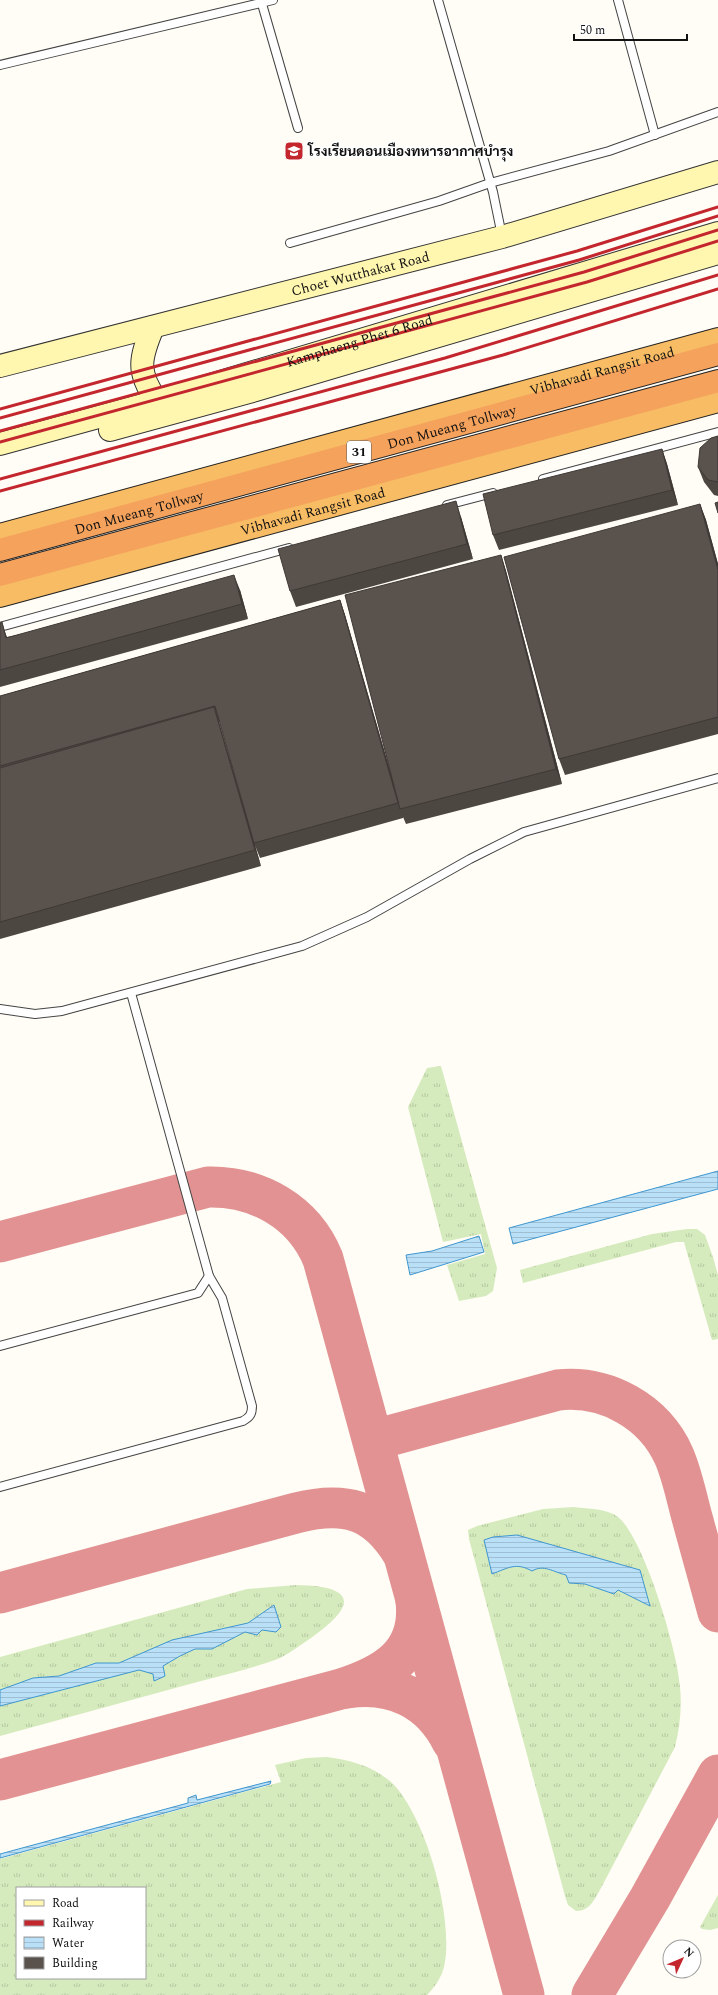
<svg xmlns="http://www.w3.org/2000/svg" width="718" height="1995" viewBox="0 0 718 1995" font-family="Spectral,Sarabun,serif">
  <defs>
    <pattern id="grass-tufts" width="24" height="20" patternUnits="userSpaceOnUse"><rect width="24" height="20" fill="#d5ebbd"/><path d="M3 7l-1-3M5 7V3M7 7l1-3M15 17l-1-3M17 17v-4M19 17l1-3" fill="none" stroke="#b6c8a1"/></pattern>
    <pattern id="water-rules" width="6" height="5" patternUnits="userSpaceOnUse"><rect width="6" height="5" fill="#b9e0f7"/><path d="M0 2.5h6" fill="none" stroke="#9ebfd3"/></pattern>
  </defs>
  <rect width="100%" height="100%" fill="#fffdf5"/>
  <g fill="url(#grass-tufts)" fill-rule="evenodd">
    <path d="M441,1066L497,1268L493,1291L486,1296L459,1301L447,1265L485,1254L481,1234L443,1242L408,1107L427,1068Z"/>
    <path d="M687,1229H697L705,1235L713,1257L718,1275V1339L712,1340L684,1242H676L523,1283L520,1270L652,1234Z"/>
    <path d="M574,1507C589,1509 606,1508 618,1517C644,1538 678,1652 680,1687C682,1707 680,1727 675,1747L601,1888C594,1900 590,1911 576,1911L568,1905L565,1896L469,1539L468,1530L477,1526L543,1509Z"/>
    <path d="M296,1585C355,1586 359,1604 311,1638C300,1645 288,1655 275,1660C244,1671 211,1678 179,1687C119,1703 60,1720 0,1736V1657L247,1589Z"/>
    <path d="M327,1757C350,1760 373,1766 391,1782C426,1815 455,1920 444,1967C441,1978 435,1987 427,1995H0V1859L281,1782L275,1765L306,1758ZM17,1888H145V1978H17Z"/>
    <path d="M718,1895V1928L710,1930L702,1929L700,1927Z"/>
  </g>
  <g fill="url(#water-rules)" stroke="#3f96cf">
    <path d="M718,1171V1189L513,1244L509,1228Z"/>
    <path d="M479,1236L484,1252L410,1275L406,1255L432,1251Z"/>
    <path d="M517,1535L640,1570L650,1606L618,1590L614,1594L585,1584L569,1583L566,1575C553,1572 544,1564 532,1571C516,1562 508,1568 492,1574L484,1540L493,1537Z"/>
    <path d="M274,1605L281,1627L276,1632L262,1630L257,1635L245,1632L212,1649H195L180,1656L163,1666L165,1676L154,1681L153,1674L139,1670L0,1706V1690L33,1678L59,1676L96,1663H119L172,1640L248,1623Z"/>
    <path d="M271,1781L270,1784L0,1858V1854L188,1803V1798L196,1795L197,1800Z"/>
  </g>
  <g fill="none" stroke-linecap="round" stroke-linejoin="round">
    <g stroke="#e29292" stroke-width="41">
      <path d="M0,1242L208,1187C258,1186 304,1212 323,1259L524,1995"/>
      <path d="M374,1440L558,1390C606,1385 654,1411 674,1456C683,1477 687,1500 693,1521C701,1551 710,1582 718,1612"/>
      <path d="M0,1593L296,1513C344,1501 375,1508 402,1552"/>
      <path d="M347,1688C392,1681 431,1699 452,1741"/>
      <path d="M0,1780L341,1689C385,1675 422,1654 416,1601"/>
      <path d="M592,1995L650,1898L718,1775"/>
    </g>
    <g stroke="#444" stroke-width="10">
      <g id="service">
        <path d="M438,0L493,192L502,236"/>
        <path d="M618,0L655,135"/>
        <path d="M262,4L298,128"/>
        <path d="M0,65L273,0"/>
        <path d="M290,243L439,201L490,183L609,151L718,112"/>
        <path d="M543,479L718,432"/>
        <path d="M447,505L493,493"/>
        <path d="M0,627L289,548"/>
        <path d="M0,1009L35,1014L62,1011L302,946L367,917L470,859L524,832L718,778"/>
        <path d="M0,1346L198,1293L209,1276"/>
        <path d="M0,1487L243,1421C250,1417 252,1414 252,1406L222,1298L209,1276L131,993"/>
      </g>
    </g>
    <g stroke="#333" stroke-width="24">
      <g id="secondary">
        <path d="M153,327C140,358 136,372 157,401"/>
        <path id="s1" d="M0,366L502,237L718,172"/>
        <path d="M110,430L256,390L718,253"/>
        <path id="s2" d="M0,444L157,401L718,233"/>
      </g>
    </g>
    <g stroke="#222" stroke-width="24">
      <g id="trunk">
        <path id="s3" d="M0,535L718,339"/>
        <path id="s4" d="M0,596L718,401"/>
      </g>
    </g>
    <g stroke="#222" stroke-width="24">
      <g id="motorway">
        <path id="s5" d="M0,550L718,354"/>
        <path d="M0,575L718,381"/>
      </g>
    </g>
    <use href="#service" stroke="#fff" stroke-width="8"/>
    <use href="#secondary" stroke="#fff6b0" stroke-width="22"/>
    <use href="#trunk" stroke="#f7bc64" stroke-width="22"/>
    <use href="#motorway" stroke="#f5a25d" stroke-width="22"/>
    <g stroke="#c4262e" stroke-width="3">
      <path d="M0,409L577,251L718,207"/>
      <path d="M0,418L579,260L718,216"/>
      <path d="M0,431L584,272L718,230"/>
      <path d="M0,442L587,282L718,241"/>
      <path d="M0,479L445,358L718,275"/>
      <path d="M0,491L503,355L718,289"/>
    </g>
  </g>
  <g fill="#4d4742">
    <path d="M718,436V496L714,495L704,482L698,467Z"/>
    <path d="M662,449L667,464L678,505L499,550L493,535Z"/>
    <path d="M700,504L706,520L718,564V734L565,775L559,759Z"/>
    <path d="M461,517L473,559L296,607L290,591Z"/>
    <path d="M501,555L506,571L562,784L406,824L403,817V818L260,858L254,843L220,721L219,722L261,866L0,939V696L340,600L345,615L394,785Z"/>
    <path d="M240,590L248,619L0,687V623L7,637Z"/>
  </g>
  <g fill="#3f3936">
    <path d="M662,449L667,464L678,505L672,490Z"/>
    <path d="M456,501L461,517L473,559L467,544Z"/>
    <path d="M700,504L706,520L718,564V570Z"/>
    <path d="M501,555L506,571L562,784L556,769Z"/>
    <path d="M234,575L240,590L248,619L242,604Z"/>
    <path d="M340,600L345,615L401,808L400,809L403,818L398,803Z"/>
    <path d="M2,622L7,638H6Z"/>
    <path d="M214,707L219,723L261,866L255,850Z"/>
  </g>
  <g fill="#5a524d" stroke="#3f3936">
    <path d="M718,436V482L708,480L698,467L700,448L711,438Z"/>
    <path d="M662,449L672,490L493,535L483,494Z"/>
    <path d="M456,501L467,544L290,591L278,549Z"/>
    <path d="M718,502V513L715,503Z"/>
    <path d="M700,504L718,570V717L559,759L504,557Z"/>
    <path d="M501,555L556,769L400,809L345,595Z"/>
    <path d="M234,575L242,604L0,670V623L2,622L6,638Z"/>
    <path d="M340,600L398,803L254,843L215,706L0,766V696Z"/>
    <path d="M214,707L255,850L0,922V768Z"/>
  </g>
  <defs>
    <g id="school-square" transform="scale(1)"><rect x="-9" y="-9" width="18" height="18" rx="4" fill="#c4262e" stroke="#fff"/><path d="M0-5L7-2L0 1L-7-2ZM-4 1L0 2.5L4 1V4Q0 6-4 4Z" fill="#fff"/></g>
  </defs>
  <g fill-rule="evenodd">
    <use href="#school-square" x="294" y="151"/>
  </g>
  <g text-anchor="middle" dominant-baseline="central" stroke-width="4" stroke-linejoin="round" paint-order="stroke">
    <rect fill="#fff" stroke="#585858" stroke-width="1" x="347" y="441" width="24" height="22" rx="3"/>
    <g font-size="13" font-weight="bold" fill="#111">
      <text x="359" y="452">31</text>
    </g>
    <g font-size="14" font-weight="bold" fill="#111" stroke="#fff" text-anchor="start">
      <text x="308" y="151">โรงเรียนดอนเมืองทหารอากาศบำรุง</text>
    </g>
    <g font-size="14" fill="#111" stroke="#fff">
      <text stroke="none"><textPath href="#s1" startOffset="372">Choet Wutthakat Road</textPath></text>
      <text stroke="none"><textPath href="#s2" startOffset="374">Kamphaeng Phet 6 Road</textPath></text>
      <text stroke="none"><textPath href="#s3" startOffset="624">Vibhavadi Rangsit Road</textPath></text>
      <text stroke="none"><textPath href="#s5" startOffset="468">Don Mueang Tollway</textPath></text>
      <text stroke="none"><textPath href="#s4" startOffset="324">Vibhavadi Rangsit Road</textPath></text>
      <text stroke="none"><textPath href="#s5" startOffset="144">Don Mueang Tollway</textPath></text>
    </g>
  </g>
  <rect x="16" y="1887" width="130" height="92" fill="#ffffff" stroke="#a0a0a0"/>
  <rect x="24" y="1900" width="20" height="6" fill="#fff6b0" stroke="#a0a0a0"/>
  <text x="52" y="1907" font-size="12" fill="#111111">Road</text>
  <rect x="24" y="1920" width="20" height="6" fill="#c4262e" stroke="#a0a0a0"/>
  <text x="52" y="1927" font-size="12" fill="#111111">Railway</text>
  <rect x="24" y="1937" width="20" height="12" fill="url(#water-rules)" stroke="#a0a0a0"/>
  <text x="52" y="1947" font-size="12" fill="#111111">Water</text>
  <rect x="24" y="1957" width="20" height="12" fill="#5a524d" stroke="#a0a0a0"/>
  <text x="52" y="1967" font-size="12" fill="#111111">Building</text>
  <g transform="translate(682 1959) rotate(46)"><circle r="19" fill="#ffffff" stroke="#a0a0a0"/>
  <path d="M0-3L7 15L0 10L-7 15Z" fill="#c4262e"/>
  <text y="-6" font-size="11" font-weight="bold" text-anchor="middle" fill="#111111">N</text>
  </g>
  <path d="M574 34v6h113v-6" fill="none" stroke="#111111" stroke-width="2"/>
  <text x="580" y="34" font-size="12" fill="#111111" stroke="#ffffff" stroke-width="3" paint-order="stroke">50 m</text>
</svg>
